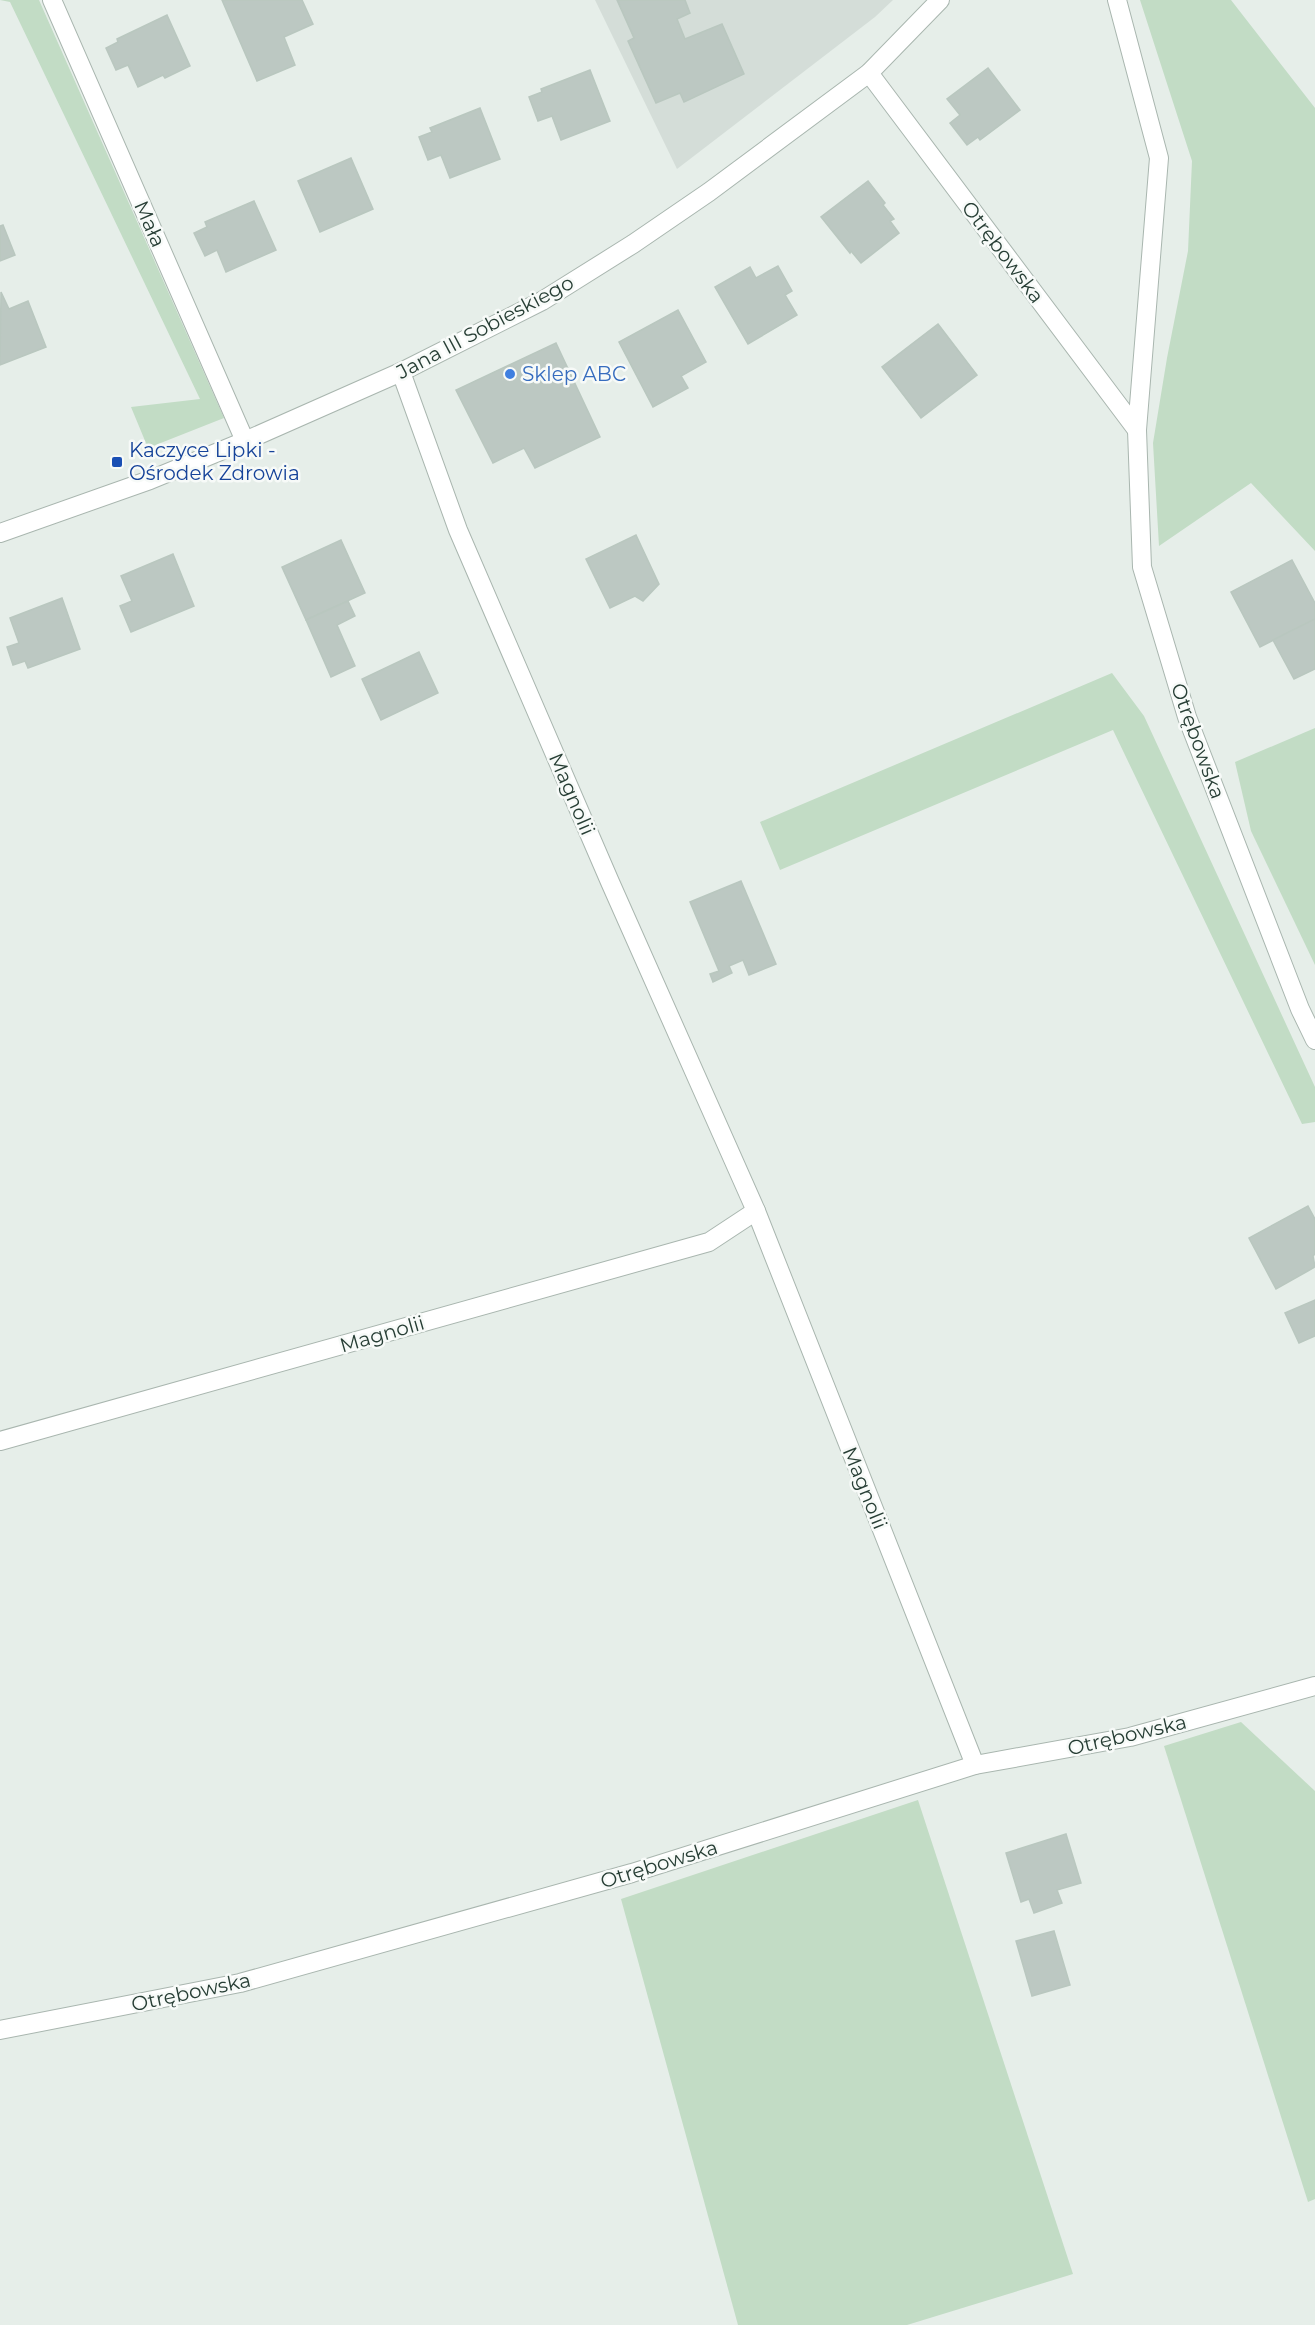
<svg xmlns="http://www.w3.org/2000/svg" width="1315" height="2325" viewBox="0 0 1315 2325" font-family="Montserrat,sans-serif">
  <rect width="100%" height="100%" fill="#e6eee9"/>
  <path fill="#d4ddd8" d="M595,0H893L875,17L677,169Z"/>
  <g fill="#c2dcc5">
    <path d="M0,0H39L224,418L148,448L131,407L200,399L10,2Z"/>
    <path d="M1140,0H1231L1315,108V551L1251,483L1159,546L1153,443L1167,358L1188,251L1192,161Z"/>
    <path d="M1112,673L1144,716L1315,1087V1122L1302,1124L1113,730L780,870L760,822Z"/>
    <path d="M1315,728V965L1251,831L1235,762Z"/>
    <path d="M1241,1722L1315,1791V2199L1308,2202L1164,1746Z"/>
    <path d="M918,1800L1073,2274L907,2325H738L621,1899Z"/>
  </g>
  <g fill="#bcc8c2" stroke="#b9c7bf" stroke-width="1.5">
    <path d="M222,0H302L313,24L284,37L295,65L257,81Z"/>
    <path d="M617,0H685L690,13L677,19L685,39L722,24L744,74L684,102L680,93L656,103L628,41L634,38Z"/>
    <path d="M167,15L190,66L165,78L163,75L138,87L128,65L116,70L106,48L118,42L117,39Z"/>
    <path d="M988,68L1020,110L980,140L978,137L967,145L950,123L960,115L947,99Z"/>
    <path d="M590,70L610,121L561,140L552,116L538,121L529,97L542,92L541,89Z"/>
    <path d="M480,108L500,159L450,178L441,155L428,160L419,137L432,132L430,128Z"/>
    <path d="M351,158L373,209L320,232L298,181Z"/>
    <path d="M868,181L885,203L883,205L894,219L890,221L899,233L861,263L851,251L850,253L821,217Z"/>
    <path d="M254,201L276,250L226,272L217,250L205,256L194,233L207,227L205,222Z"/>
    <path d="M3,225L15,255L0,261V226Z"/>
    <path d="M778,266L792,291L785,295L797,315L748,344L715,287L750,267L756,278Z"/>
    <path d="M1,292L9,309L28,301L46,347L0,365Z"/>
    <path d="M678,310L706,362L681,376L688,388L653,407L619,342Z"/>
    <path d="M938,324L977,375L921,418L882,367Z"/>
    <path d="M556,343L600,437L535,468L524,448L493,463L456,390Z"/>
    <path d="M636,535L659,584L643,601L635,596L610,608L586,559Z"/>
    <path d="M341,540L365,593L306,620L282,567Z"/>
    <path d="M173,554L194,606L131,632L120,606L132,601L121,576Z"/>
    <path d="M1292,560L1315,603V619L1260,647L1231,592Z"/>
    <path d="M62,598L80,649L28,668L25,661L13,665L7,647L19,643L10,618Z"/>
    <path d="M348,601L355,616L337,625L355,666L331,677L306,620Z"/>
    <path d="M1315,619V669L1294,679L1273,640Z"/>
    <path d="M419,652L438,693L381,720L362,679Z"/>
    <path d="M741,881L776,964L749,975L743,960L729,966L732,973L713,982L710,974L719,971L690,902Z"/>
    <path d="M1308,1206L1315,1219V1254L1313,1256L1315,1267L1276,1289L1249,1238Z"/>
    <path d="M1315,1300V1336L1299,1343L1285,1313Z"/>
    <path d="M1066,1834L1081,1883L1057,1890L1062,1903L1034,1913L1029,1899L1021,1902L1006,1853Z"/>
    <path d="M1054,1931L1070,1985L1032,1996L1016,1941Z"/>
  </g>
  <g fill="none" stroke-linecap="round" stroke-linejoin="round">
    <g stroke="#a9b6af" stroke-width="20">
      <g id="minor">
        <path d="M52,0L245,441"/>
        <path d="M1117,0L1159,158L1137,430L1142,567L1187,717L1300,1009L1315,1040"/>
        <path d="M869,73L1137,430"/>
        <path d="M401,372L458,530L610,882L756,1211L975,1765"/>
        <path d="M0,1441L709,1242L756,1211"/>
        <path d="M0,2030L240,1983L632,1873L975,1765L1130,1737L1315,1686"/>
      </g>
    </g>
    <g stroke="#a9b6af" stroke-width="20">
      <path id="tertiary" d="M0,533L150,480L245,441L401,372L542,301L633,244L709,192L869,73L940,0"/>
    </g>
    <use href="#minor" stroke="#fff" stroke-width="18"/>
    <use href="#tertiary" stroke="#fff" stroke-width="18"/>
  </g>
  <circle fill="#3f7fe0" stroke="#f7faf8" stroke-width="2" cx="510" cy="374" r="6"/>
  <rect fill="#1a4fb4" stroke="#f7faf8" stroke-width="2" x="111" y="456" width="12" height="12" rx="3"/>
  <g text-anchor="middle" dominant-baseline="central" stroke-width="5" stroke-linejoin="round" paint-order="stroke">
    <g font-size="20" fill="#273e35" stroke="#f7faf8">
      <text transform="translate(150 224) rotate(66)">Mała</text>
      <text transform="translate(1003 252) rotate(53)">Otrębowska</text>
      <text transform="translate(485 327) rotate(-28)">Jana III Sobieskiego</text>
      <text transform="translate(1198 741) rotate(70)">Otrębowska</text>
      <text transform="translate(572 794) rotate(67)">Magnolii</text>
      <text transform="translate(382 1334) rotate(-16)">Magnolii</text>
      <text transform="translate(865 1488) rotate(68)">Magnolii</text>
      <text transform="translate(1127 1735) rotate(-13)">Otrębowska</text>
      <text transform="translate(659 1864) rotate(-17)">Otrębowska</text>
      <text transform="translate(191 1992) rotate(-12)">Otrębowska</text>
    </g>
    <g font-size="20" fill="#366cbe" stroke="#f7faf8" text-anchor="start">
      <text x="522" y="374">Sklep ABC</text>
    </g>
    <g font-size="20" fill="#164399" stroke="#f7faf8" text-anchor="start">
      <text x="129" y="450">Kaczyce Lipki -<tspan x="129" dy="23">Ośrodek Zdrowia</tspan></text>
    </g>
  </g>
</svg>
